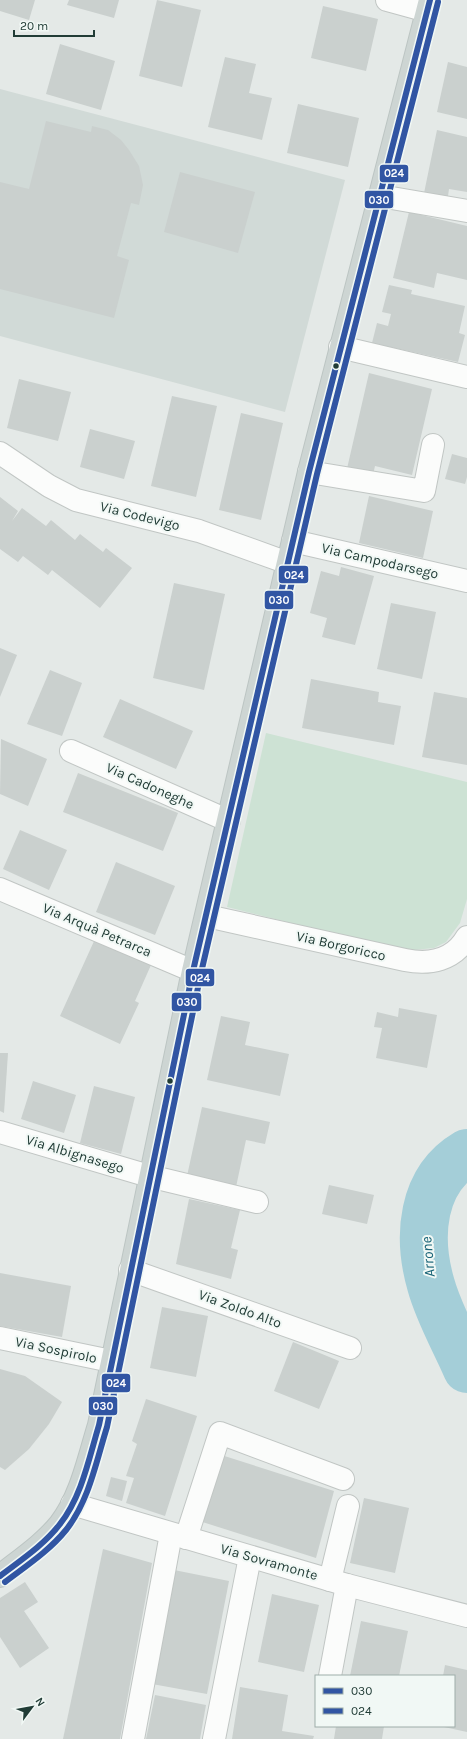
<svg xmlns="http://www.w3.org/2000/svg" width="467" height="1739" viewBox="0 0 467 1739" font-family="Karla,sans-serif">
  <rect width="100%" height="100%" fill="#e4e9e7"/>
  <path fill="#d1dad7" d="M0,89L345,180L285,412L0,336Z"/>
  <path fill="#cde2d4" d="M266,733L467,782V899L460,923L446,942L434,948L403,951L227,907Z"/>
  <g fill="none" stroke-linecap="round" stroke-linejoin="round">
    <path stroke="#a4ced8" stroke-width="48" d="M467,1153C421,1180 417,1237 431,1285C439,1314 455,1341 467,1369"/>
  </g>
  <g fill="#cad0ce">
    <path d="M0,0H35L29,20L0,11Z"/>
    <path d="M69,0H119L114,18L67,5Z"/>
    <path d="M157,0L201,10L182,87L139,76Z"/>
    <path d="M323,6L378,19L366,71L311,58Z"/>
    <path d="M60,44L115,61L101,110L46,94Z"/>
    <path d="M225,57L256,64L249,93L272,98L262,140L208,127Z"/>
    <path d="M448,62L467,67V119L437,112Z"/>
    <path d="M298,104L359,118L348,167L287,153Z"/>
    <path d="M46,121L91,132L92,126L108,130L121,140L129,150L139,166L143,185L139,205L131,203L117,256L129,260L114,318L0,289V182L29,189Z"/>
    <path d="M437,130L467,137V192L449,189L447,203L423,198Z"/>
    <path d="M180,172L255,192L238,253L164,232Z"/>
    <path d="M409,212L467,226V280L437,273L434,288L393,278Z"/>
    <path d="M389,285L412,290L411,294L465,306L459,333L465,335L458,362L372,343L377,323L388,326L391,314L382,312Z"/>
    <path d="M369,373L432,389L412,475L375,466L372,479L346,473Z"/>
    <path d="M19,379L71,392L58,441L7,428Z"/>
    <path d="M172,396L217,406L196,497L151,486Z"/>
    <path d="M241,413L283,423L261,520L219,510Z"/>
    <path d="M90,429L135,441L124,479L80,467Z"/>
    <path d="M452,454L467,458V477L465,484L445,479Z"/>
    <path d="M369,496L433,511L423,558L359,543Z"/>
    <path d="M0,497L18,511L12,521L22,508L46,526L51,520L75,540L80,534L103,552L106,548L132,568L100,608L52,570L48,575L23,556L18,562L0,549Z"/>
    <path d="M341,567L374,576L355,645L322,637L327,618L310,613L321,571L339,576Z"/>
    <path d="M174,583L225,594L204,690L153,678Z"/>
    <path d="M391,603L436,612L422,679L377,669Z"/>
    <path d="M0,648L17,655L0,697Z"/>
    <path d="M50,670L82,683L62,736L27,724Z"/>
    <path d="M311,679L379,692L378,702L401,706L394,745L302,728Z"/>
    <path d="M434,692L467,698V765L422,757Z"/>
    <path d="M120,699L193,731L176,769L103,737Z"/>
    <path d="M1,739L47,759L28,806L0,794Z"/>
    <path d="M78,773L178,813L163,851L63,812Z"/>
    <path d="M20,830L67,850L49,890L3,869Z"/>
    <path d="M116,862L175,886L155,935L96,912Z"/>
    <path d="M95,939L151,965L135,1001L139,1003L120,1044L60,1016Z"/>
    <path d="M399,1008L437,1015L427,1068L376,1058L382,1028L374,1027L377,1012L398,1017Z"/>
    <path d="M221,1016L250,1022L245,1045L289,1054L280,1096L207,1080Z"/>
    <path d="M0,1053H8L4,1113L0,1111Z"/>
    <path d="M33,1081L76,1095L64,1133L21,1119Z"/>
    <path d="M94,1086L135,1097L121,1154L80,1143Z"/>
    <path d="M202,1107L270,1122L265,1144L246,1140L236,1187L187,1176Z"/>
    <path d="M329,1185L374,1195L367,1224L322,1214Z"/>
    <path d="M189,1199L240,1210L231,1248L238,1250L231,1279L176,1264Z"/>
    <path d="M0,1273L71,1286L62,1337L0,1326Z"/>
    <path d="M162,1307L208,1316L196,1377L150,1368Z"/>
    <path d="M293,1342L339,1361L319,1409L274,1391Z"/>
    <path d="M0,1369L25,1376L62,1402L49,1424L29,1449L5,1470L0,1467Z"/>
    <path d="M146,1399L197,1416L165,1516L126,1503L134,1478L126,1476L137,1444L132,1441Z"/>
    <path d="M215,1453L334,1491L316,1558L193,1519Z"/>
    <path d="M111,1477L127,1481L122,1501L106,1496Z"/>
    <path d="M364,1498L409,1508L395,1573L350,1563Z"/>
    <path d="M103,1549L152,1563L120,1739H63Z"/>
    <path d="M174,1570L229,1581L207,1694L152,1684Z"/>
    <path d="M25,1582L38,1602L24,1611L49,1648L20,1668L0,1637V1598Z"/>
    <path d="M272,1594L319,1605L304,1672L258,1662Z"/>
    <path d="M361,1621L408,1631L399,1676H350Z"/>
    <path d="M445,1665L467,1670V1732L444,1727L454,1726V1676H443Z"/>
    <path d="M240,1687L288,1695L282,1731L314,1736L313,1739H232Z"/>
    <path d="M155,1695L206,1705L200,1739H146Z"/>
    <path d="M336,1726H384L382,1739H334Z"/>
  </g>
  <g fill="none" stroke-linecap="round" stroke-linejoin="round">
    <g stroke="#c1c6c4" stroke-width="24">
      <g id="minor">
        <path d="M387,0L427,11"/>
        <path d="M380,196L467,211"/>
        <path d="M340,347L467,377"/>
        <path d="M0,453L49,486L76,500L199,531L288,563"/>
        <path d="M309,472L424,491L433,445"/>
        <path d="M293,541L467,581"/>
        <path d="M71,751L229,821"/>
        <path d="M0,889L193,971"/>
        <path d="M207,916L405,960C430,965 454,960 467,937"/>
        <path d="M0,1132L149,1176L257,1202"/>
        <path d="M130,1270L350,1348"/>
        <path d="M0,1338L111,1361"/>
        <path d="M72,1504L347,1585L467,1616"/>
        <path d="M186,1538L220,1433L343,1479"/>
        <path d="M330,1580L348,1506"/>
        <path d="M330,1676L347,1585"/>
        <path d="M133,1739L171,1534"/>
        <path d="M214,1739L250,1557"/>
      </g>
    </g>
    <g stroke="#bcc5c3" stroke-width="24">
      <path id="major" d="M0,1576C20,1560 44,1544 60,1524C81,1497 89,1457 99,1425L193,971L309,472L430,0"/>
    </g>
    <use href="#minor" stroke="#fbfcfb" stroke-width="22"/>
    <use href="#major" stroke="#cdd5d3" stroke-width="22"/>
    <g stroke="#f1f8f5" stroke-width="9">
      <path id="bus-1" d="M0,1576C21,1560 44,1545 60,1524C82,1496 89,1458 99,1425L193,971L309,472L430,0"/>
    </g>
    <g stroke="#f1f8f5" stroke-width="9">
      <path id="bus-2" d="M5,1582C26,1566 49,1551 66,1530C89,1501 96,1462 107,1427L201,973L317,474L438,2"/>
    </g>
    <use href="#bus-1" stroke="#3155a3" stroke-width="6"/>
    <use href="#bus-2" stroke="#3155a3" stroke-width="6"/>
  </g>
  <g fill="#213c36" stroke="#f1f8f5" stroke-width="1.5">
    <circle cx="336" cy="366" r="3.5"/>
    <circle cx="170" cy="1081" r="3.5"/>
  </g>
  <g text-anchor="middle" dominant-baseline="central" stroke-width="4" stroke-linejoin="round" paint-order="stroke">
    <g font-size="14" fill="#213c36" stroke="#f1f8f5">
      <text transform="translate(140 516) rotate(14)">Via Codevigo</text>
      <text transform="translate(380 561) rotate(13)">Via Campodarsego</text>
      <text transform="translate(150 786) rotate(24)">Via Cadoneghe</text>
      <text transform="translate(97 930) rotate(23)">Via Arquà Petrarca</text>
      <text transform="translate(341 946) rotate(13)">Via Borgoricco</text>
      <text transform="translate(75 1154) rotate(17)">Via Albignasego</text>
      <text transform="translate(240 1309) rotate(20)">Via Zoldo Alto</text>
      <text transform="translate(56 1350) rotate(12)">Via Sospirolo</text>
      <text transform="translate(269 1562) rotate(16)">Via Sovramonte</text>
    </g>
    <g font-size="15" font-style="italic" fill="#1b6578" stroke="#f1f8f5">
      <text transform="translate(428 1257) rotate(-95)">Arrone</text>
    </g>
  </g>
  <g stroke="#f1f8f5" stroke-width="1.5">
    <rect x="379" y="164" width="30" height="19" rx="4" fill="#3155a3"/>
    <rect x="364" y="190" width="30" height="19" rx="4" fill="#3155a3"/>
    <rect x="278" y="565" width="31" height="19" rx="4" fill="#3155a3"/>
    <rect x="264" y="590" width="30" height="20" rx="4" fill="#3155a3"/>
    <rect x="185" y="968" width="30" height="19" rx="4" fill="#3155a3"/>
    <rect x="171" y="992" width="31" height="20" rx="4" fill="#3155a3"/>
    <rect x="101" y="1373" width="30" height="20" rx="4" fill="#3155a3"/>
    <rect x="88" y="1396" width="30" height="20" rx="4" fill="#3155a3"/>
  </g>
  <g font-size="11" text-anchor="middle" font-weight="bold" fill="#fff">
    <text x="394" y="177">024</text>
    <text x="379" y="204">030</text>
    <text x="294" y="579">024</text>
    <text x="279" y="604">030</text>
    <text x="200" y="982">024</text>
    <text x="187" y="1006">030</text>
    <text x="116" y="1387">024</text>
    <text x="103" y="1410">030</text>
  </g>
  <rect x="315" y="1675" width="140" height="52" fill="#f1f8f5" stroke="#9eada9"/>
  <rect x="323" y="1688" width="20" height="6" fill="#3155a3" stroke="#9eada9"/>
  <text x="351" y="1695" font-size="12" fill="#213c36">030</text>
  <rect x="323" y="1708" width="20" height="6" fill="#3155a3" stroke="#9eada9"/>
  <text x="351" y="1715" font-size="12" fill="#213c36">024</text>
  <g transform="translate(32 1707) rotate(58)" stroke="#f1f8f5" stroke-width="3" paint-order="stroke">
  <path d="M0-3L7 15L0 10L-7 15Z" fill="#213c36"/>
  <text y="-6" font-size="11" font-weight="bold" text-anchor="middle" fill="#213c36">N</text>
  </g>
  <path d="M14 30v6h80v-6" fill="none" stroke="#213c36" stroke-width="2"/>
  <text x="20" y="30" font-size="12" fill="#213c36" stroke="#f1f8f5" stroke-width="3" paint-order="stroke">20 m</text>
</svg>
